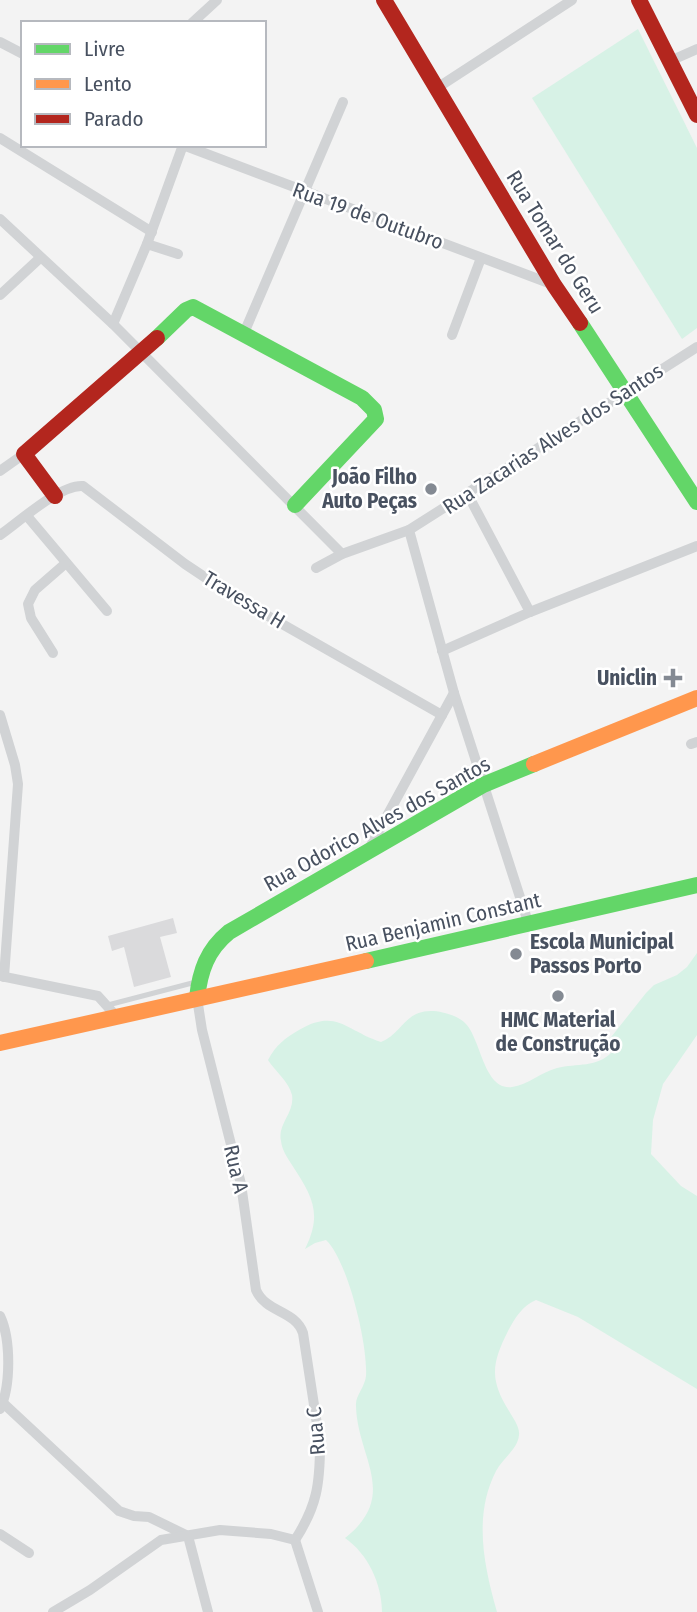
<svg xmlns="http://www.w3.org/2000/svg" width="697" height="1612" viewBox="0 0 697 1612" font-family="'Fira Sans Condensed',sans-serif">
  <rect width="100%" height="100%" fill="#f3f3f3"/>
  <g fill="#d7f2e6">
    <path d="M638,29L697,148V328L682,339L532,98Z"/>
    <path d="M697,953V1035L663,1084L653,1120L651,1154L681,1186L697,1196V1389L578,1317L536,1300C522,1306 515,1318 508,1331C492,1363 489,1379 509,1411C513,1418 520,1427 519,1435C518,1449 502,1459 496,1471C473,1516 484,1566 497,1612H382C382,1584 368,1554 345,1538C400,1495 357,1457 356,1406C355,1396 365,1387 366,1376C368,1345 348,1261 326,1240L315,1243L305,1249C323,1213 312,1196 292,1165C287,1157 282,1150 281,1141C277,1124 295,1113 292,1095C289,1082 275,1071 268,1060C276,1045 285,1038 299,1030C337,1008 346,1031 381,1042C403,1033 405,1009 434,1011C443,1012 456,1015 464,1022C481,1036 483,1091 512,1087C528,1085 541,1072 557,1068C577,1063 597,1068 612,1052L608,1041L646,993L654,985L677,975L687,967Z"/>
  </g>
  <path fill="#dadadc" d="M173,918L177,933L160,937L171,977L134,987L124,947L112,951L108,936Z"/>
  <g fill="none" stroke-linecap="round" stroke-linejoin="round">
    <path stroke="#d1d3d5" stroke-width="5" d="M108,1005L196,982"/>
    <g stroke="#d1d3d5" stroke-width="10">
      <path d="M192,23L217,0"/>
      <path d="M0,42L23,54"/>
      <path d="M670,61L697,49"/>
      <path d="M437,88L572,0"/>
      <path d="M0,138L152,232"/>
      <path d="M183,145L554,285"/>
      <path d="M0,219L113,324L342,554"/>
      <path d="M147,244L178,254"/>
      <path d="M0,295L40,258"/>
      <path d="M113,324L147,244L183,145"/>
      <path d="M244,333L343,102"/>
      <path d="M452,335L481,258"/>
      <path d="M0,471L24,454"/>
      <path d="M467,493L530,612"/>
      <path d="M27,516L107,611"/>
      <path d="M409,530L454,693L529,925"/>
      <path d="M0,535C19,522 60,484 83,486L185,564L233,596L442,715"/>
      <path d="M316,568L342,554L409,530L697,347"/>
      <path d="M442,651L530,612L697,546"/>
      <path d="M53,653L31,618L28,604L35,590L66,563"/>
      <path d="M0,715L15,765L18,784L4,977"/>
      <path d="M691,744L697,742"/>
      <path d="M369,849L454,693"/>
      <path d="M0,976L98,996L116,1016"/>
      <path d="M197,998L202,1030L241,1184L256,1290C266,1313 295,1310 303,1333L320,1444C320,1484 317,1506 295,1540"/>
      <path d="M0,1316C11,1339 11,1386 0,1409"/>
      <path d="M3,1403L119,1511L134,1516L149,1517L188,1536L208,1612"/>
      <path d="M0,1534L29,1553"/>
      <path d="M295,1540L318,1612"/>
      <path d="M53,1612L90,1590L161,1540L220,1530L271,1534L295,1540"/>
    </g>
    <g stroke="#63d668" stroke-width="16">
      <path d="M580,323L697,502"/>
      <path d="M157,338L186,310L193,307L362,398L374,410L376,419L295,505"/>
      <path d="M366,961L697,885"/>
      <path d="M197,998C200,971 207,950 229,932L483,785L534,764"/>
    </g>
    <g stroke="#ff974d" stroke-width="16">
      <path d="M534,764L697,698"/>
      <path d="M0,1043L366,961"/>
    </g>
    <g stroke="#b3261e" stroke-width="16">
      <path d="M384,0L554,285L580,323"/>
      <path d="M639,0L697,115"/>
      <path d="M55,496L24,454L157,338"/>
    </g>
  </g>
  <g fill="#848a93" stroke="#fff" stroke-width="2.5">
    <circle cx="431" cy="489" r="7"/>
    <path d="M669.5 667.5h7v7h7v7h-7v7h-7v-7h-7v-7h7z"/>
    <circle cx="516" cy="954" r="7"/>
    <circle cx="558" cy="996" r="7"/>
  </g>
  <g text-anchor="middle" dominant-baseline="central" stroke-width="5" stroke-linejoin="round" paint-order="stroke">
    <g font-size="21" fill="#485160" stroke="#fff">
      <text transform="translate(368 216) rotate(20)">Rua 19 de Outubro</text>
      <text transform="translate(555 242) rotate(58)">Rua Tomar do Geru</text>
      <text transform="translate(553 439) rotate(-33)">Rua Zacarias Alves dos Santos</text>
      <text transform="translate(244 600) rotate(31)">Travessa H</text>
      <text transform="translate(377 824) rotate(-29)">Rua Odorico Alves dos Santos</text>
      <text transform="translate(443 922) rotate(-13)">Rua Benjamin Constant</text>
      <text transform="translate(236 1169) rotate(77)">Rua A</text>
      <text transform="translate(316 1431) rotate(-95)">Rua C</text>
    </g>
    <g font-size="21" font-weight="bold" fill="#485160" stroke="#fff" text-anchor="end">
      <text x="417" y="477">João Filho<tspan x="417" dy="24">Auto Peças</tspan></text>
      <text x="657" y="678">Uniclin</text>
      <text x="530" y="942" text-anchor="start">Escola Municipal<tspan x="530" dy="24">Passos Porto</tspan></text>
      <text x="558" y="1020" text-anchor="middle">HMC Material<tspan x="558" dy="24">de Construção</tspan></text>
    </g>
  </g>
  <rect x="21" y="21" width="245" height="126" fill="#ffffff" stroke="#b6b9bf" stroke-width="2"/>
  <rect x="35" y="44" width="35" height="10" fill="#63d668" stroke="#b6b9bf" stroke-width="2"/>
  <text x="84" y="56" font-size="21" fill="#485160">Livre</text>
  <rect x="35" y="79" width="35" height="10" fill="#ff974d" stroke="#b6b9bf" stroke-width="2"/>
  <text x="84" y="91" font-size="21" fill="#485160">Lento</text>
  <rect x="35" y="114" width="35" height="10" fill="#b3261e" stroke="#b6b9bf" stroke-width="2"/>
  <text x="84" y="126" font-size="21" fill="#485160">Parado</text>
</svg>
